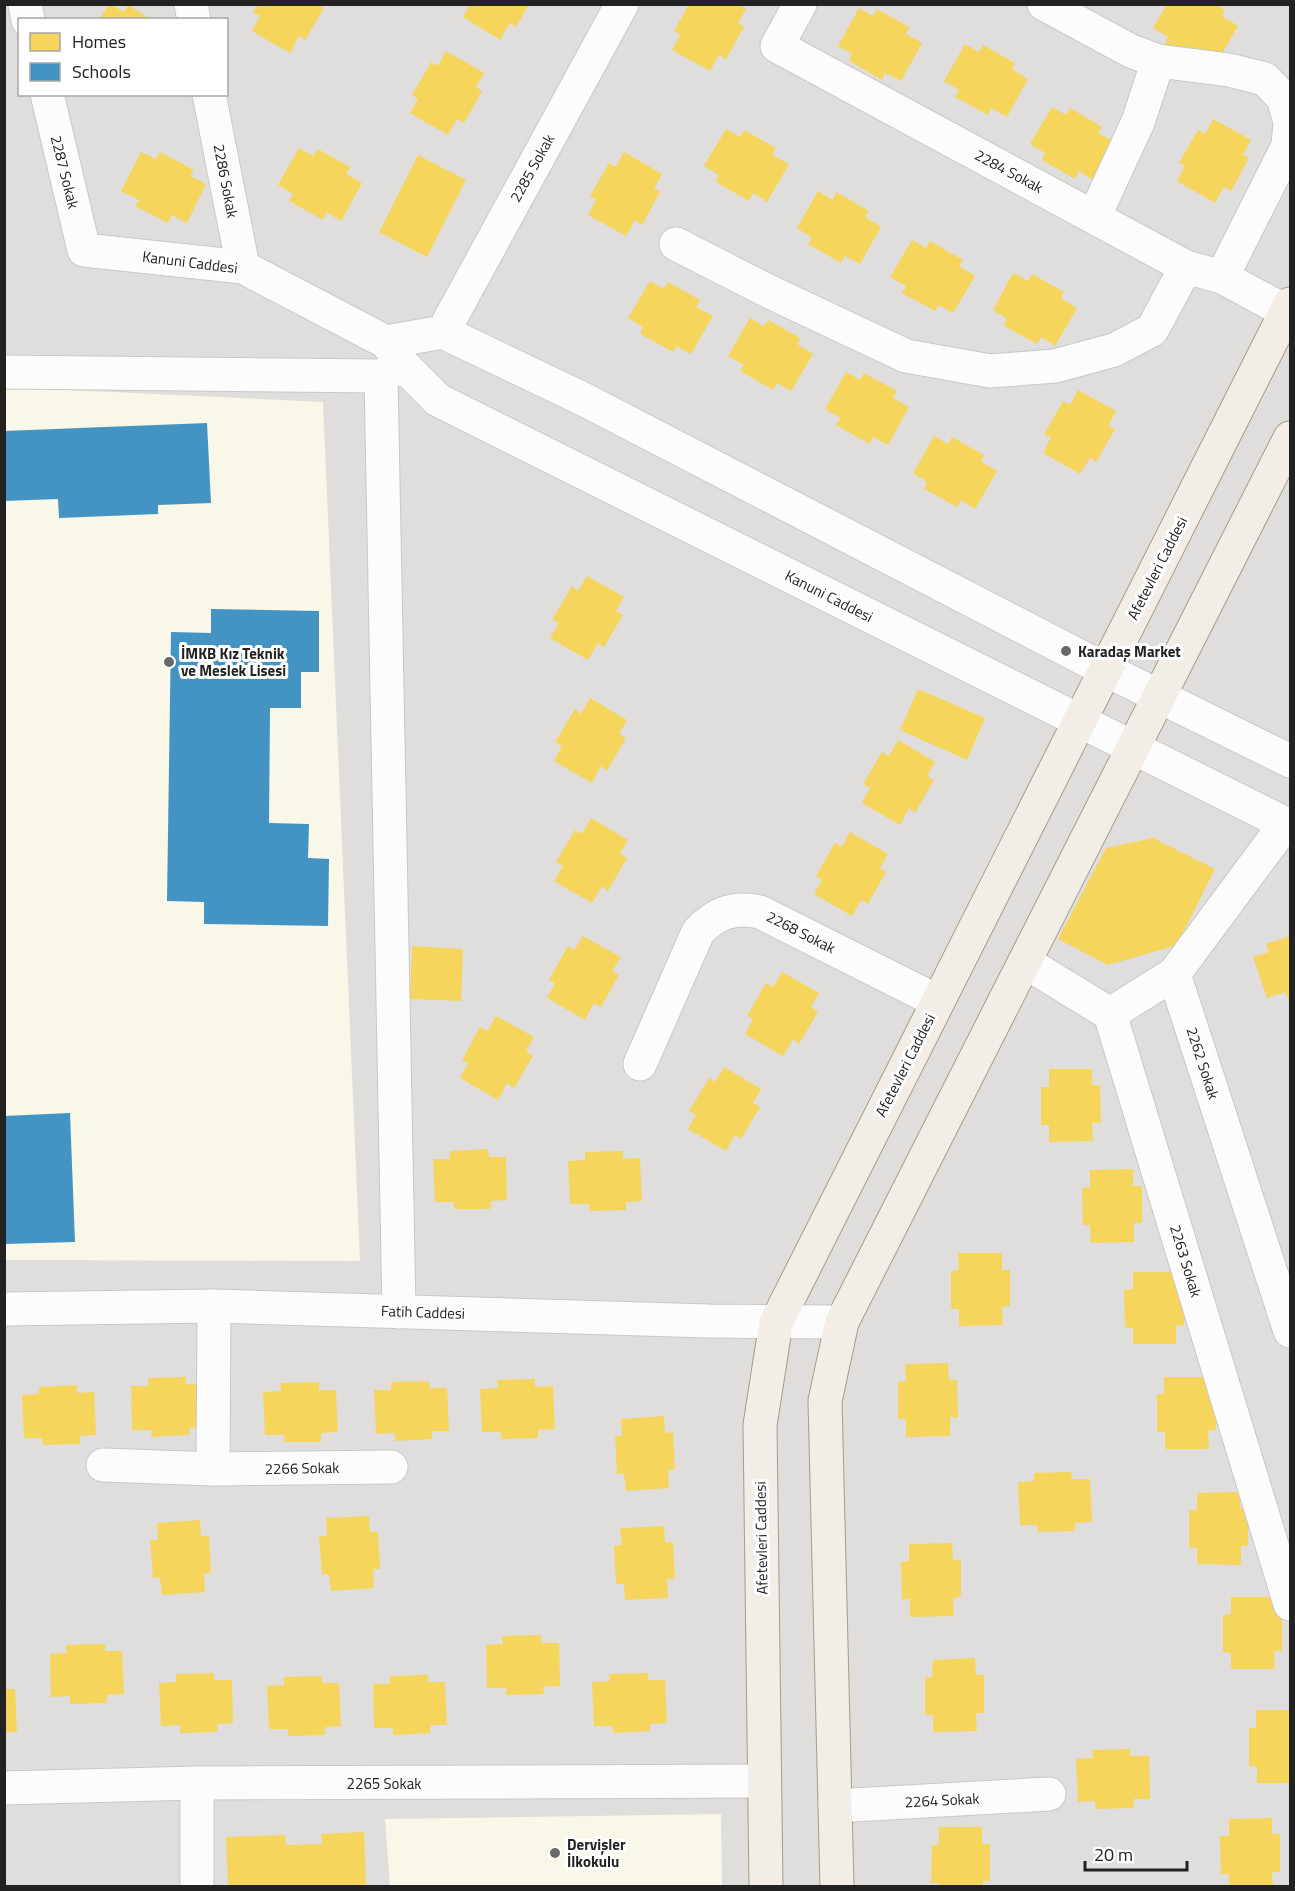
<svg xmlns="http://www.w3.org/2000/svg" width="1295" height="1891" viewBox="0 0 1295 1891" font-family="'Titillium Web',sans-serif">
  <rect width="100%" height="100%" fill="#f0eeeb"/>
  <path fill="#dfdedc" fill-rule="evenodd" d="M5,5H1290V1886H5ZM20,20H226V94H20Z"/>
  <g fill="#f8f7e8">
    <path d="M5,387L323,402L360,1261L5,1260Z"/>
    <path d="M721,1814L722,1886H390L385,1819Z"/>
  </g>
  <g fill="#e0dfde">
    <path d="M4,1442L105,1444L94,1603L5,1606Z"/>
    <path d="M559,1457V1608L380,1597L402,1469Z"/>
  </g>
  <g fill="#f6d55c">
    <path d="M109,4L124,12L128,5L152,20H99Z"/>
    <path d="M258,4H318L324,8L305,40L299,36L290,53L252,31L260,16L253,12Z"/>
    <path d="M470,4H529L516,27L510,23L500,40L463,17Z"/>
    <path d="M689,4H738L746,9L738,23L744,27L726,59L719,55L710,71L672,50L680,35L674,31Z"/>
    <path d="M1167,4H1215L1225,10L1222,16L1238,26L1216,64L1197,62L1165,44L1168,37L1153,28Z"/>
    <path d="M859,8L873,16L877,9L909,27L906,34L922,43L901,81L885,73L882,80L849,61L852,54L838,46Z"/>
    <path d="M965,44L979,52L983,45L1015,63L1012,69L1028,79L1007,117L991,108L988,115L955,97L959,90L944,81Z"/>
    <path d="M446,51L484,73L476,87L482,91L464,123L457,119L448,135L410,113L418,99L412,95L431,62L438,66Z"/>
    <path d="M1052,107L1066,115L1070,108L1102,127L1098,133L1115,142L1093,180L1079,171L1075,179L1042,160L1045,153L1030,144Z"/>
    <path d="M1213,119L1251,140L1243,155L1249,158L1231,191L1224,187L1215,203L1177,181L1185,166L1179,163L1198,130L1205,134Z"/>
    <path d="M726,129L740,137L744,130L776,148L772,155L789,164L767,202L753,193L749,201L716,182L719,175L704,166Z"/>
    <path d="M299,148L313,156L318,149L350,167L346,174L362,183L341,221L326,212L323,220L289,201L293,194L278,185Z"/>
    <path d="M141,152L156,159L160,152L194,170L190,176L206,184L187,223L172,215L168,223L135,206L139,200L121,191Z"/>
    <path d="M624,152L662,174L654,188L660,192L642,225L635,220L626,236L588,215L596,200L590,196L609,163L616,167Z"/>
    <path d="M418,155L466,180L427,257L379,232Z"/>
    <path d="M818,191L833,200L836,192L869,211L865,217L881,227L860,264L845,256L841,263L808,244L812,238L797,228Z"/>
    <path d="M912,240L926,248L930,241L963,260L959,266L975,276L953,313L939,305L935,311L902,293L906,286L890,277Z"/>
    <path d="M1013,273L1028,281L1032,274L1064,292L1061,298L1077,308L1055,346L1041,337L1037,344L1004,326L1007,319L993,310Z"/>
    <path d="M650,281L664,289L668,282L700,300L696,307L713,316L691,354L676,346L673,352L640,334L643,327L628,318Z"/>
    <path d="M750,318L764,326L768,320L800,338L797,344L813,354L791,391L777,383L773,390L740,371L744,365L728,356Z"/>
    <path d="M846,372L860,380L864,373L897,391L893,398L909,407L888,445L873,437L869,444L836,425L840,418L825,409Z"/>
    <path d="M1078,390L1116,411L1108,426L1115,429L1096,462L1090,458L1080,474L1043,453L1051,437L1044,434L1063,401L1070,405Z"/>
    <path d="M934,436L948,444L952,437L984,455L981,462L997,471L975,509L961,500L957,507L924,489L927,482L913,473Z"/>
    <path d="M587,576L624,597L616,611L623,615L604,647L598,643L588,660L550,638L559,623L552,620L572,586L578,591Z"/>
    <path d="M918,689L985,718L967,760L900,730Z"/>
    <path d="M590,698L627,720L619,734L626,738L607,771L601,766L592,783L554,761L562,746L555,742L575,709L581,714Z"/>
    <path d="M898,740L935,762L927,776L934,780L915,813L909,808L900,825L862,803L870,788L863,784L882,752L889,756Z"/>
    <path d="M591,818L628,840L620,854L627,858L608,891L602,886L592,903L554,881L563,866L556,862L575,830L582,834Z"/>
    <path d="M850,832L888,854L880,868L886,872L868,904L861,900L852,916L814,894L822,880L816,876L835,843L842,847Z"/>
    <path d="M1153,838L1215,869L1177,945L1108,965L1058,939L1106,848Z"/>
    <path d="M583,936L621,957L612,971L619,975L601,1007L594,1003L585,1020L547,998L555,983L549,980L568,946L574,950Z"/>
    <path d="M1290,936V998L1288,999L1285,992L1267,998L1253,957L1269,952L1266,944Z"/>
    <path d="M412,946L463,949L461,1001L410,999Z"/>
    <path d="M782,972L819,993L811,1007L818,1012L799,1044L793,1039L783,1056L745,1034L753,1019L747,1016L766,983L773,987Z"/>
    <path d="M496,1016L534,1037L526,1051L533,1056L514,1088L507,1083L498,1100L460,1078L468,1063L462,1060L480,1027L488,1031Z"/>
    <path d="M724,1067L761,1089L753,1103L760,1107L741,1139L735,1135L726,1151L688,1129L696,1115L689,1111L709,1078L715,1082Z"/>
    <path d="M1049,1069H1092V1085H1100L1101,1123H1092L1093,1141L1049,1142V1125H1041V1087H1049Z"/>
    <path d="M488,1149L489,1157H506L507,1200L491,1201V1209H454V1202H435L433,1159H450V1151Z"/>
    <path d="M623,1151V1159L640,1158L642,1201L626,1202V1210L589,1211V1204H570L568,1161L585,1160V1152Z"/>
    <path d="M1133,1169V1186H1142V1223H1134V1242L1091,1243L1090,1225H1083L1082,1188L1090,1187V1170Z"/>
    <path d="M958,1253H1002V1270H1010V1306L1002,1307L1003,1325L959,1326V1309H951V1271L959,1270Z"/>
    <path d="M1133,1272H1176V1288L1184,1289V1325L1176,1326V1344H1133V1328L1125,1327L1124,1290L1133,1289Z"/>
    <path d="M948,1363L949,1380H957L958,1418L950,1417V1436L906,1437V1419H898V1382L906,1381L905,1364Z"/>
    <path d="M186,1377V1384H203L205,1427L189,1428V1435L151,1437L152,1430H132L131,1386H148V1378Z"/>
    <path d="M1164,1377H1208V1393H1216V1430H1208L1209,1449H1165V1432H1157V1394H1164Z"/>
    <path d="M535,1379V1387L553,1386L555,1429L538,1430V1438L501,1439V1432H482L480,1389L498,1388L497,1380Z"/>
    <path d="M429,1381V1388H447L449,1431H432V1439L395,1441V1433L376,1434L374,1390H391V1382Z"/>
    <path d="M319,1382V1390H336L338,1432L321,1433V1442H284V1435H265L263,1392L281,1391L280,1383Z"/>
    <path d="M77,1385V1393L94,1392L96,1435L80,1436V1444L43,1445L42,1438H24L22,1395L39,1394V1387Z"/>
    <path d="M664,1416L665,1433L673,1432L675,1469L668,1470L669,1488L626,1491L624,1474H617L615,1436H622L621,1419Z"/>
    <path d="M1071,1472L1072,1479H1090L1092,1522L1075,1523V1531L1037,1532V1525H1020L1018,1482L1034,1481V1473Z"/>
    <path d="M1240,1492V1508H1248V1546H1241V1565L1197,1564V1548H1189V1510H1197V1493Z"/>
    <path d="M369,1516L370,1532H378L380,1569H373L374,1588L331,1591L329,1574H322L319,1536H327L326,1518Z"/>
    <path d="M200,1520L201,1536H209L211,1573H204L205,1592L162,1595L160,1578H153L150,1540H158L157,1523Z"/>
    <path d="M664,1526L665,1542H673L675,1579H667L668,1598L625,1600L624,1584H616L614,1546L622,1545L620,1528Z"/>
    <path d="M952,1543L953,1560H961V1597L953,1598L954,1616L910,1617V1599H902L901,1562L909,1561V1544Z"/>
    <path d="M1231,1597H1274V1613H1282V1651H1274L1275,1669H1231V1653L1223,1652V1615L1231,1614Z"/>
    <path d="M541,1635V1643H559L560,1686H543L544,1694L506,1695L507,1688H487L486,1645L503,1644L502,1636Z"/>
    <path d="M105,1644V1651H122L124,1694L107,1695V1703L70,1704V1696L51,1697L50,1654L67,1653L66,1645Z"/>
    <path d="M975,1658L976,1675H984V1713H976L977,1731L933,1732V1715H925V1677H932L933,1660Z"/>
    <path d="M214,1673V1680H232L233,1723L217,1724V1732L180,1733V1725L161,1726L159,1683L176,1682V1674Z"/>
    <path d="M648,1673V1680H665L667,1723L650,1724V1731L613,1733V1726H594L592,1682L610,1681L609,1674Z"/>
    <path d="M428,1675V1682H445L447,1725H431L430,1733L393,1735V1728H374L373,1684H390V1676Z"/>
    <path d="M322,1676V1683H339L341,1726L325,1727V1735L288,1736V1729H269L267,1686L284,1685V1677Z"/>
    <path d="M5,1689H15L17,1732H5Z"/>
    <path d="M1256,1710H1290V1783H1257V1766H1249V1728H1256Z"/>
    <path d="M1130,1749V1756H1149L1150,1799H1133L1134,1808L1096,1809L1095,1801L1078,1802L1076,1759L1093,1758L1092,1750Z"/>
    <path d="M1272,1818V1834H1280V1872H1272L1273,1886H1229V1874H1221L1220,1836H1229V1819Z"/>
    <path d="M939,1827H982V1844H990V1881H983V1886H939V1883H931L932,1845H939Z"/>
    <path d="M364,1832L366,1886H228L226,1837L285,1835L286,1845L322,1844L321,1834Z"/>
  </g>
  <g fill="#4393c3">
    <path d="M207,423L211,503L158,505V514L59,518L58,499L4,501V431Z"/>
    <path d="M211,609L319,611V672H301V708H270L269,823L309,824L308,858L329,859L328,926L204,924V902L167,901L171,632L211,633Z"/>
    <path d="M70,1113L75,1242L4,1244V1116Z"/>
  </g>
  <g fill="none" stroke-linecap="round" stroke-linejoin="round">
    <g stroke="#c9c8c7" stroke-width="35">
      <g id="minor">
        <path d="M25,4L28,20"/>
        <path d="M191,4L194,20"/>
        <path d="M800,4L777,46L1186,267L1222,277L1287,312"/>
        <path d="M1044,4L1131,51L1158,61L1229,70L1265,79L1283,98L1290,122L1288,146L1222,277"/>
        <path d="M47,94L84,250L243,267L386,342L403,365L438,400L1290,826"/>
        <path d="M209,94L243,267"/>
        <path d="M1094,217L1138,122L1158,61"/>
        <path d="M676,244L770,292L906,356L990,371L1055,366L1114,350L1152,330L1186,267"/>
        <path d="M443,332L622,4"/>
        <path d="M386,342L443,332L585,400L1106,670L1290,761"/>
        <path d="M4,372L381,376L402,366"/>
        <path d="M381,376L399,1312"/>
        <path d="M1286,823L1174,974L1290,1331"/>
        <path d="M1025,962L1110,1014L1290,1604"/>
        <path d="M1110,1014L1174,974"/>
        <path d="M640,1064L698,932C716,913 734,906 760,912L937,1001"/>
        <path d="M4,1309L214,1306L709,1321L842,1322"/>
        <path d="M103,1465L213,1469L391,1467"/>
        <path d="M213,1469L214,1306"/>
        <path d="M197,1783V1886"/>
        <path d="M4,1788L197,1783L764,1781"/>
        <path d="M835,1806L1049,1794"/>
      </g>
    </g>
    <g stroke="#a79c86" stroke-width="35">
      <g id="major">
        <path d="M766,1886L760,1425L776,1323L1290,304"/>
        <path d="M837,1886L825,1401L842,1322L1290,438"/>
      </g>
    </g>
    <use href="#minor" stroke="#fdfcfc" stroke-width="33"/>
    <use href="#major" stroke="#f3ede7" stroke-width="33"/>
  </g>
  <g fill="#6a6968" stroke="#fff" stroke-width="2">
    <circle cx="1066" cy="651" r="6"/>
    <circle cx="169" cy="662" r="6"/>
    <circle cx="555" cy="1853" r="6"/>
  </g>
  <g text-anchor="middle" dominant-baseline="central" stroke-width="6" stroke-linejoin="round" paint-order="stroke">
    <g font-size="15" fill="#222" stroke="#fff">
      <text transform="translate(532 168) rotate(-61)">2285 Sokak</text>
      <text transform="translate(1009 171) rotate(28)">2284 Sokak</text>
      <text transform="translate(65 172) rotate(76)">2287 Sokak</text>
      <text transform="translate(226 181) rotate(79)">2286 Sokak</text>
      <text transform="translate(190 262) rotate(7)">Kanuni Caddesi</text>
      <text transform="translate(1157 568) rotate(-63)">Afetevleri Caddesi</text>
      <text transform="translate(829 596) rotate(27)">Kanuni Caddesi</text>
      <text transform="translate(801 932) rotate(27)">2268 Sokak</text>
      <text transform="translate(1203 1063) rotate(72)">2262 Sokak</text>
      <text transform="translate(905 1065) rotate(-63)">Afetevleri Caddesi</text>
      <text transform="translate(1186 1261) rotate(73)">2263 Sokak</text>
      <text transform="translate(423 1312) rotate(2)">Fatih Caddesi</text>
      <text transform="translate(302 1468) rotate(-1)">2266 Sokak</text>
      <text transform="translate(761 1538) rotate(-91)">Afetevleri Caddesi</text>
      <text x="384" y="1783">2265 Sokak</text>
      <text transform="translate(942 1800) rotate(-3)">2264 Sokak</text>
    </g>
    <g font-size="15" font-weight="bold" fill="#222" stroke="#fff" text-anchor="start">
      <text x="1078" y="651">Karadaş Market</text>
      <text x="181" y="653">İMKB Kız Teknik<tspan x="181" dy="17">ve Meslek Lisesi</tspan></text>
      <text x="567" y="1844">Dervişler<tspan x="567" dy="17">İlkokulu</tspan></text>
    </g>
  </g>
  <rect width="1295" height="1891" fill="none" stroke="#222222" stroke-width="12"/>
  <rect x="18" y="18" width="210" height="78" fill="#ffffff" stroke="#a7a7a7" stroke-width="1.5"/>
  <rect x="30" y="33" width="30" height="18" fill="#f6d55c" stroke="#a7a7a7" stroke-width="1.5"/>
  <text x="72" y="48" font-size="18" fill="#222222">Homes</text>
  <rect x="30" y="63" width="30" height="18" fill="#4393c3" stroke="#a7a7a7" stroke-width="1.5"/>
  <text x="72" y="78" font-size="18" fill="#222222">Schools</text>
  <path d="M1085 1861v9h102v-9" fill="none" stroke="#222222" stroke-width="3"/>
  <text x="1094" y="1861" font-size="18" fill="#222222" stroke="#ffffff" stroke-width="4.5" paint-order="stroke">20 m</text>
</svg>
